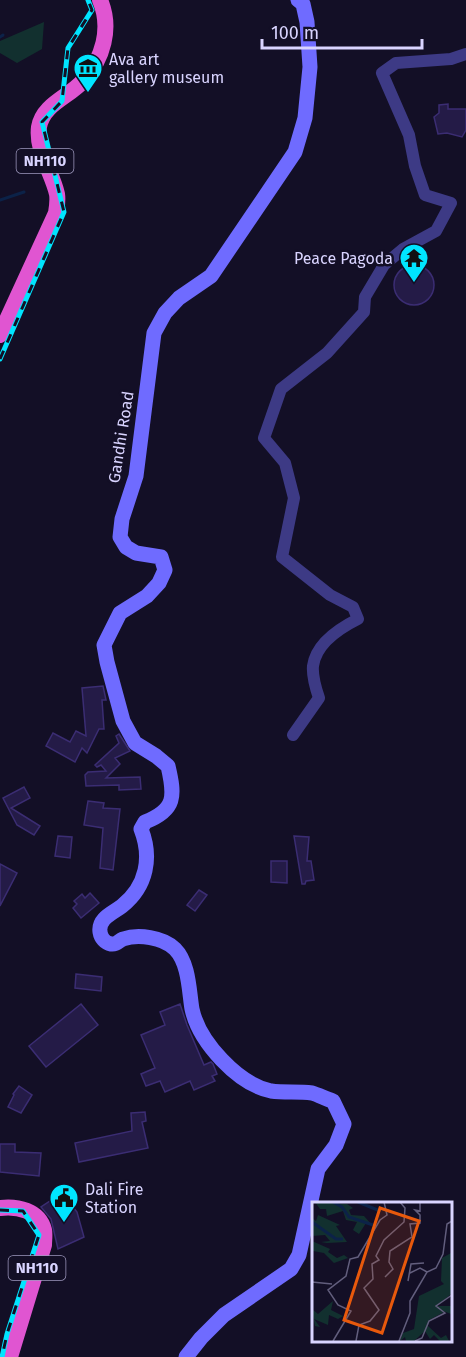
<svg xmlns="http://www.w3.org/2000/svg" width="466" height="1357" viewBox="0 0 466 1357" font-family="'Fira Sans',sans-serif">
  <rect width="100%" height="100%" fill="#130f26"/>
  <path fill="#12302f" d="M44,22L42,49L17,63L0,53V41Z"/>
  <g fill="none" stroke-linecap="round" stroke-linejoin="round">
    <g stroke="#0c2248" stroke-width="3">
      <path d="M0,37L3,35"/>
      <path d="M0,200L24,192"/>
    </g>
  </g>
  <g fill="#241b47" stroke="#3b2d73" stroke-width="1.5">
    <path d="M448,104V109H466V130L462,137L447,133L438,134L434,117L439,113V105Z"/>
    <circle cx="414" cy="285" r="20"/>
    <path d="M103,686L106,700H102L104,729H99L87,753L82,748L75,762L46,746L53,733L70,742L76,731L86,736L82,688Z"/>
    <path d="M119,734L130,751L115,758L120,764L106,778L140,777L141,789L119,790V785L86,786L85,775L88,772L106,771L101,765L97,767L95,765L119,743L116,736Z"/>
    <path d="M24,787L30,798L11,808L40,826L34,835L17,825L3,798Z"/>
    <path d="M88,801L104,803L103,808L120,809L113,870L100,868L103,828L84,825Z"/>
    <path d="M58,836L72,837L70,858L55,856Z"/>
    <path d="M294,836L309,837L307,861H311L314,880L306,881L305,884H302Z"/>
    <path d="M271,861H287V883L271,882Z"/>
    <path d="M0,864L17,873L0,906Z"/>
    <path d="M199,890L207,895L195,911L187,905Z"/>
    <path d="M90,893L99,903L81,918L73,908L77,904L74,901L82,894L85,898Z"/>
    <path d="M76,974L102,977L101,991L75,988Z"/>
    <path d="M81,1004L98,1025L46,1067L29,1046Z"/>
    <path d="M180,1004L187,1025L204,1065L211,1062L213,1064L217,1074L212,1076L215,1081L194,1090L190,1081L165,1092L160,1081L146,1086L141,1074L155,1068L141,1035L165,1025L160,1012Z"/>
    <path d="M19,1086L32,1095L21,1113L8,1107L14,1095L13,1094Z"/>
    <path d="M145,1112L146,1121L142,1122L148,1148L79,1162L75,1143L132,1131L131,1113Z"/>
    <path d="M0,1144H15V1152L41,1153L39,1176L0,1172Z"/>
    <path d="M62,1193L77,1212L84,1237L58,1249L51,1219L41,1207Z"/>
  </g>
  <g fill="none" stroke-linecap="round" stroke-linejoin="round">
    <path stroke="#3d3a85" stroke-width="12" d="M293,735L319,698C316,689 312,676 313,666C316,643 340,628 358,619L353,607L330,595L282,557L294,498L285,463L264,438L281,389L327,353L364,312L365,297L384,265L403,249L436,231L451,203L425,195L415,166L409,135L382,73L396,63L451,59L466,54"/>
    <path stroke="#6f6bff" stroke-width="15" d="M186,1357L201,1338L224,1315L291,1269L299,1255L318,1169L336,1145L344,1124L333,1101C326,1099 319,1095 312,1093C298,1091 285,1093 271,1091C238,1084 199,1042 192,1009C189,991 189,963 175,949C163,937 138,934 123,939C118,941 117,945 111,944C105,943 101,938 100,932C98,918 113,913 122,906C147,886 152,857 141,829L145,822C176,810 175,796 168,766L156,756L135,743L123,721L107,662L104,645L120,613L147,596L159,583L165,570L161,557L136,553L126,547L120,537L122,519L136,476L154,333L165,313L179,298L211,276L295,152L305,118L310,67L307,22L303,4L298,0"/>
    <g stroke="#e055d1" stroke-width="16">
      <path d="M0,335L56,213C57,207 58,200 57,194C52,172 36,151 39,127C43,104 69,97 83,81C103,59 112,28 100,0"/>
      <path d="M0,1208C17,1206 39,1210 44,1230C45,1234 44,1240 44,1245L10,1357"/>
    </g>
    <g stroke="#00e5ff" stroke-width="5">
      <g id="rail">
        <path d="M0,359L64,212L42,122L62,101L68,48L92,10L88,0"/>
        <path d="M0,1210L23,1211L39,1235L7,1334L2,1357"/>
      </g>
    </g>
    <use href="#rail" stroke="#130f26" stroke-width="3" stroke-dasharray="9" stroke-linecap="butt"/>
  </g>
  <defs>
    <g id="museum-pin" transform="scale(1.5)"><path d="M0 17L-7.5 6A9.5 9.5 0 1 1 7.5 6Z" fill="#00e5ff" stroke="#130f26"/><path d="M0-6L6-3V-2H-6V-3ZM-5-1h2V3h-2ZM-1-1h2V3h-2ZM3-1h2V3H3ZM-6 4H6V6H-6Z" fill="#111"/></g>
    <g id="temple-pin" transform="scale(1.5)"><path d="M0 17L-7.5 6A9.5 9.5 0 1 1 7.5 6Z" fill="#00e5ff" stroke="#130f26"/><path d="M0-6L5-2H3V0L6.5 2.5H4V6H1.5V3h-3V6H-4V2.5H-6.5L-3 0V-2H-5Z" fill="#111"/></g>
    <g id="civic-pin" transform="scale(1.5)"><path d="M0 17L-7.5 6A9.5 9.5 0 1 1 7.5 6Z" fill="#00e5ff" stroke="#130f26"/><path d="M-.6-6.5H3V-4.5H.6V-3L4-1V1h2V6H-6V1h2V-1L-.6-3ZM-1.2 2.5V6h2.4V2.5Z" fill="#111"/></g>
  </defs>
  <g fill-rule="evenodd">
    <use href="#museum-pin" x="88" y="68"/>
    <use href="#temple-pin" x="414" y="258"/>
    <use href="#civic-pin" x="64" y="1198"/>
  </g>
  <g text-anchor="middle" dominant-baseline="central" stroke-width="5" stroke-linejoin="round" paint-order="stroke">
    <g fill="#130f26" stroke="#9e99be" stroke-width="1.5">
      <rect x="16.5" y="149" width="57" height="24" rx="4.5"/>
      <rect x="8.5" y="1256" width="57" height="24" rx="4.5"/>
    </g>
    <g font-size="15" font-weight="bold" fill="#d9d4ff">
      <text x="45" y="161">NH110</text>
      <text x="37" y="1268">NH110</text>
    </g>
    <g font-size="16" fill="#d9d4ff" stroke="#130f26" text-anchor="start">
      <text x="109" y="59">Ava art<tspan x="109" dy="18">gallery museum</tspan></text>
      <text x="393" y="258" text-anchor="end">Peace Pagoda</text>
      <text x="85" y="1189">Dali Fire<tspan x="85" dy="18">Station</tspan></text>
    </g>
    <g font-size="16" fill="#d9d4ff" stroke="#130f26">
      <text transform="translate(121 437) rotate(-81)">Gandhi Road</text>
    </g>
  </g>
  <g transform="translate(312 1202)">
    <rect width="140" height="140" fill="#130f26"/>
    <path d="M3,0L35,2L41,6L37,8L39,13L52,14L59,22L54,21L47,32L41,28L45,20L34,18L31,9L15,14L14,7H8ZM6,13L28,23L24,24L35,40L15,41L9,40L18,39L13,33L0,34V16L4,19ZM0,39L18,47L16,50L25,56L32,53L36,56L22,61L12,51L1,49ZM139,51V92L125,104H139V112L126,107L132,110L117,118L116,124L129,136L134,133L137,139H128L122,133L118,137L113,129L102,139H94L93,135L88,139L91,131L102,127L107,94L132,82L129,79L130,56ZM21,99L19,108L31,114L26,117L17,113L16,123L2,117L8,125L3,124L0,107L6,112Z" fill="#12302f"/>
    <path fill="none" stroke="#0c2248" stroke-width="3" d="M21,0L30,5L37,15L61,23M46,0L68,9M0,20L24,37H31"/>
    <path fill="none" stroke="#625e7d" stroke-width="1.5" d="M98,71L108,66L115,70M73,75L81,67L77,60L78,49L100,35L98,22L108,21V13L103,8L108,9V0M96,79L99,62L112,61M0,80L20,82M21,139L39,109L26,103L16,88L34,74L38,57L46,55L68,18L75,13L72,0M44,139L47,123L58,119L67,108L52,86L61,77L60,62L67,58L64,54L72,38L92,20L93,6L88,0M87,139L98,111V99L115,70L124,66L131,52L135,22L140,19M103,139L110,136L117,119L133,111L124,104L140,93"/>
    <path fill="#e8590c" fill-opacity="0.15" stroke="#e8590c" stroke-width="3" d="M68,6L107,19L70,131L32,118Z"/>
    <rect width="140" height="140" fill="none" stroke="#d9d4ff" stroke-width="3"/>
  </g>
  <path d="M262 39v9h160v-9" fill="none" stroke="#d9d4ff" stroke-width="3"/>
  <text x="271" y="39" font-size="18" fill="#d9d4ff" stroke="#130f26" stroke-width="4.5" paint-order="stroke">100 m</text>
</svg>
